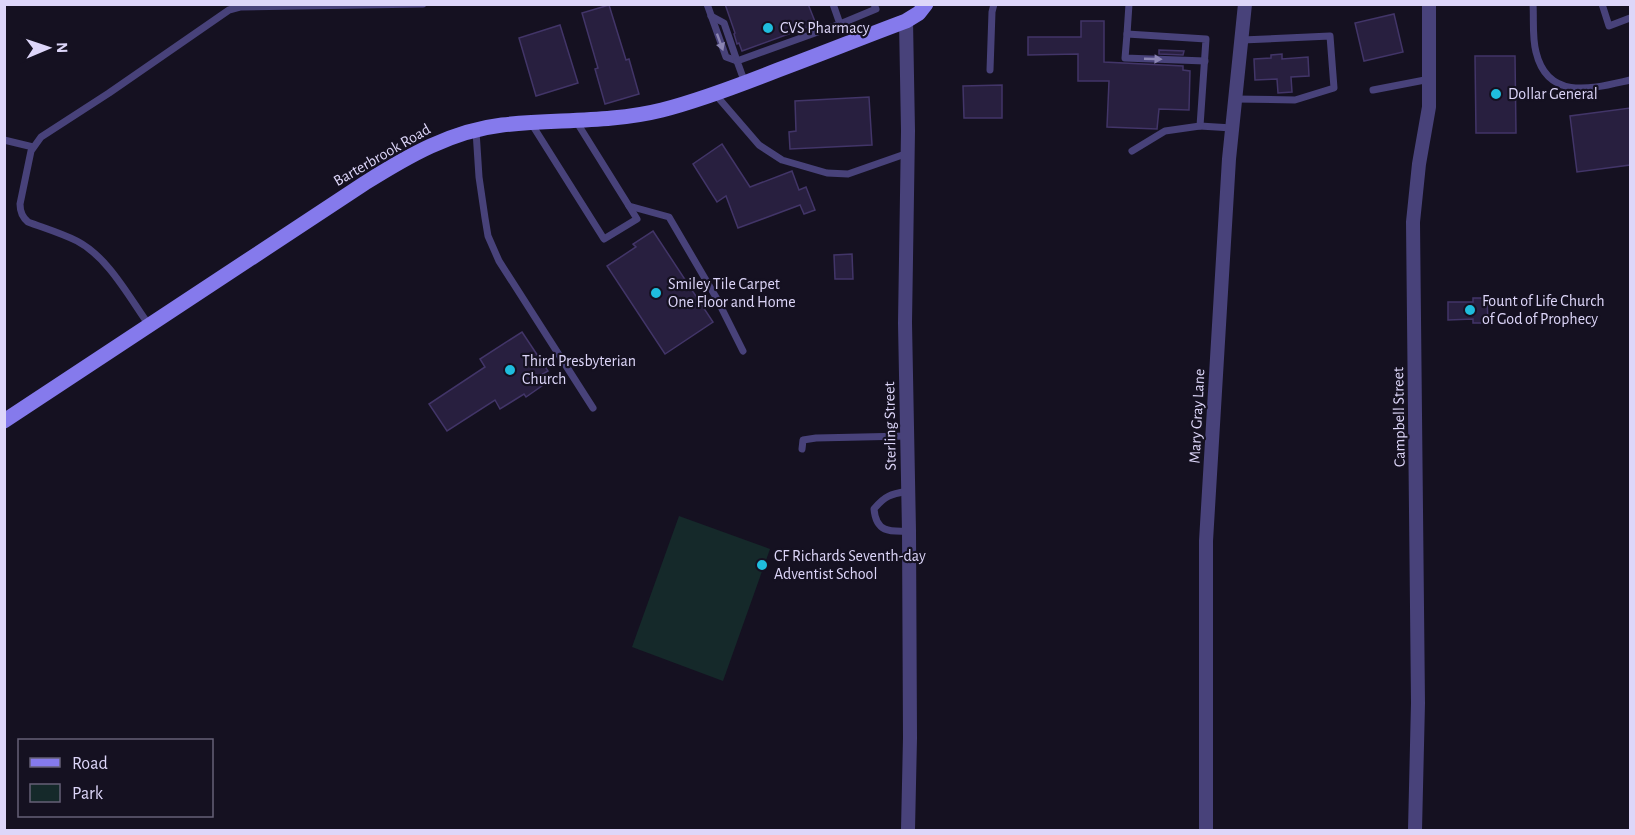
<svg xmlns="http://www.w3.org/2000/svg" width="1635" height="835" viewBox="0 0 1635 835" font-family="'Alegreya Sans',sans-serif">
  <rect width="100%" height="100%" fill="#151121"/>
  <path fill="#15292a" d="M679,516L770,549L723,681L632,647Z"/>
  <g fill="#281f3f" stroke="#423568" stroke-width="1.5">
    <path d="M725,4H808L816,24L742,51L739,43L737,44L734,34L735,33Z"/>
    <path d="M609,5L626,60L629,59L639,94L605,104L595,69L598,68L582,13Z"/>
    <path d="M1394,14L1403,52L1364,61L1355,23Z"/>
    <path d="M1081,21H1104V62L1183,66V70L1190,71L1189,110L1159,109L1157,129L1107,127L1109,81H1078V54L1028,55V37H1081Z"/>
    <path d="M560,25L578,83L536,96L519,38Z"/>
    <path d="M1159,50L1184,51L1183,55L1159,54Z"/>
    <path d="M1282,54V59L1308,57L1309,76L1291,77L1292,92L1278,93L1277,79L1255,80L1254,59L1271,58V55Z"/>
    <path d="M1475,56H1515L1516,133H1476Z"/>
    <path d="M1002,85V118H964L963,86Z"/>
    <path d="M869,97L872,145L790,149L789,132L796,131L795,101Z"/>
    <path d="M1630,108V165L1577,172L1570,116Z"/>
    <path d="M722,144L750,187L792,171L799,190L806,187L815,210L804,214L800,205L738,228L726,196L717,202L693,164Z"/>
    <path d="M653,231L713,322L665,354L607,266L636,247L633,244Z"/>
    <path d="M852,254L853,279H835L834,255Z"/>
    <path d="M1473,298H1487L1488,323H1473V319L1448,320V302H1473Z"/>
    <path d="M522,332L548,371L541,375L546,383L526,397L524,394L500,409L495,400L447,431L429,404L485,367L480,359Z"/>
  </g>
  <g fill="none" stroke-linecap="round" stroke-linejoin="round">
    <g stroke="#48427a" stroke-width="7">
      <path d="M707,4L726,57L737,61"/>
      <path d="M1129,4L1127,34L1206,39L1200,126L1232,128"/>
      <path d="M1533,4C1534,20 1532,37 1536,52C1548,102 1594,88 1630,80"/>
      <path d="M1602,4L1609,26L1630,18"/>
      <path d="M711,16L724,23L737,61"/>
      <path d="M840,24L876,9L874,4"/>
      <path d="M1127,34L1125,58L1205,61"/>
      <path d="M990,70L992,12L994,4"/>
      <path d="M745,83L737,61L840,24L833,4"/>
      <path d="M1373,90L1430,79"/>
      <path d="M715,94L759,145L782,160L827,173L848,174L908,153"/>
      <path d="M1235,99L1295,100L1334,88L1330,36L1242,40"/>
      <path d="M576,121L629,206L669,217L717,299L743,351"/>
      <path d="M531,123L604,239L637,219L629,206"/>
      <path d="M476,131L479,177L485,218L488,236L499,261L593,408"/>
      <path d="M4,140L33,147"/>
      <path d="M1132,151L1165,131L1200,126"/>
      <path d="M149,325C129,297 108,257 77,241C61,233 44,228 28,222C22,217 20,212 20,204L31,151L41,137L109,93L229,10L240,7L423,4"/>
      <path d="M802,449L803,440L816,438L907,436"/>
      <path d="M908,491C892,494 885,495 874,509C876,532 889,532 909,531"/>
    </g>
    <g stroke="#48427a" stroke-width="14">
      <path d="M906,21L908,131L905,323L909,531L910,738L908,830"/>
      <path d="M1206,830V541L1229,159L1245,4"/>
      <path d="M1415,830L1418,703L1413,222L1419,164L1429,107V4"/>
    </g>
    <path stroke="#857aec" stroke-width="15" d="M4,421L365,183C408,156 451,131 502,125C555,119 610,123 662,110C701,100 740,85 778,70C821,54 863,37 906,21L919,13L926,4"/>
  </g>
  <defs><path id="oneway-solid" d="M-6-.8H1V-3.2L6.5 0L1 3.2V.8H-6Z" transform="scale(1.5)"/></defs>
  <g fill="#8b85b3">
    <use href="#oneway-solid" transform="translate(720 42) rotate(70)"/>
    <use href="#oneway-solid" transform="translate(1153 59) rotate(2)"/>
  </g>
  <g fill="#1fbddd" stroke="#151121" stroke-width="2">
    <circle cx="768" cy="28" r="6"/>
    <circle cx="1496" cy="94" r="6"/>
    <circle cx="656" cy="293" r="6"/>
    <circle cx="1470" cy="310" r="6"/>
    <circle cx="510" cy="370" r="6"/>
    <circle cx="762" cy="565" r="6"/>
  </g>
  <g text-anchor="middle" dominant-baseline="central" stroke-width="4.5" stroke-linejoin="round" paint-order="stroke">
    <g font-size="16" fill="#ddd6f9" stroke="#151121" text-anchor="start">
      <text x="780" y="28">CVS Pharmacy</text>
      <text x="1508" y="94">Dollar General</text>
      <text x="668" y="284">Smiley Tile Carpet<tspan x="668" dy="18">One Floor and Home</tspan></text>
      <text x="1482" y="301">Fount of Life Church<tspan x="1482" dy="18">of God of Prophecy</tspan></text>
      <text x="522" y="361">Third Presbyterian<tspan x="522" dy="18">Church</tspan></text>
      <text x="774" y="556">CF Richards Seventh-day<tspan x="774" dy="18">Adventist School</tspan></text>
    </g>
    <g font-size="16" fill="#ddd6f9" stroke="#151121">
      <text transform="translate(382 155) rotate(-30)">Barterbrook Road</text>
      <text transform="translate(1197 416) rotate(-87)">Mary Gray Lane</text>
      <text transform="translate(1399 417) rotate(-91)">Campbell Street</text>
      <text transform="translate(890 426) rotate(-91)">Sterling Street</text>
    </g>
  </g>
  <rect width="1635" height="835" fill="none" stroke="#ddd6f9" stroke-width="12"/>
  <rect x="18" y="739" width="195" height="78" fill="#151121" stroke="#656077" stroke-width="1.5"/>
  <rect x="30" y="758" width="30" height="9" fill="#857aec" stroke="#656077" stroke-width="1.5"/>
  <text x="72" y="769" font-size="18" fill="#ddd6f9">Road</text>
  <rect x="30" y="784" width="30" height="18" fill="#15292a" stroke="#656077" stroke-width="1.5"/>
  <text x="72" y="799" font-size="18" fill="#ddd6f9">Park</text>
  <g transform="translate(48 48) rotate(88)" stroke="#151121" stroke-width="4.5" paint-order="stroke">
  <path d="M0-4.5L10 22L0 15L-10 22Z" fill="#ddd6f9"/>
  <text y="-9" font-size="16" font-weight="bold" text-anchor="middle" fill="#ddd6f9">N</text>
  </g>
</svg>
